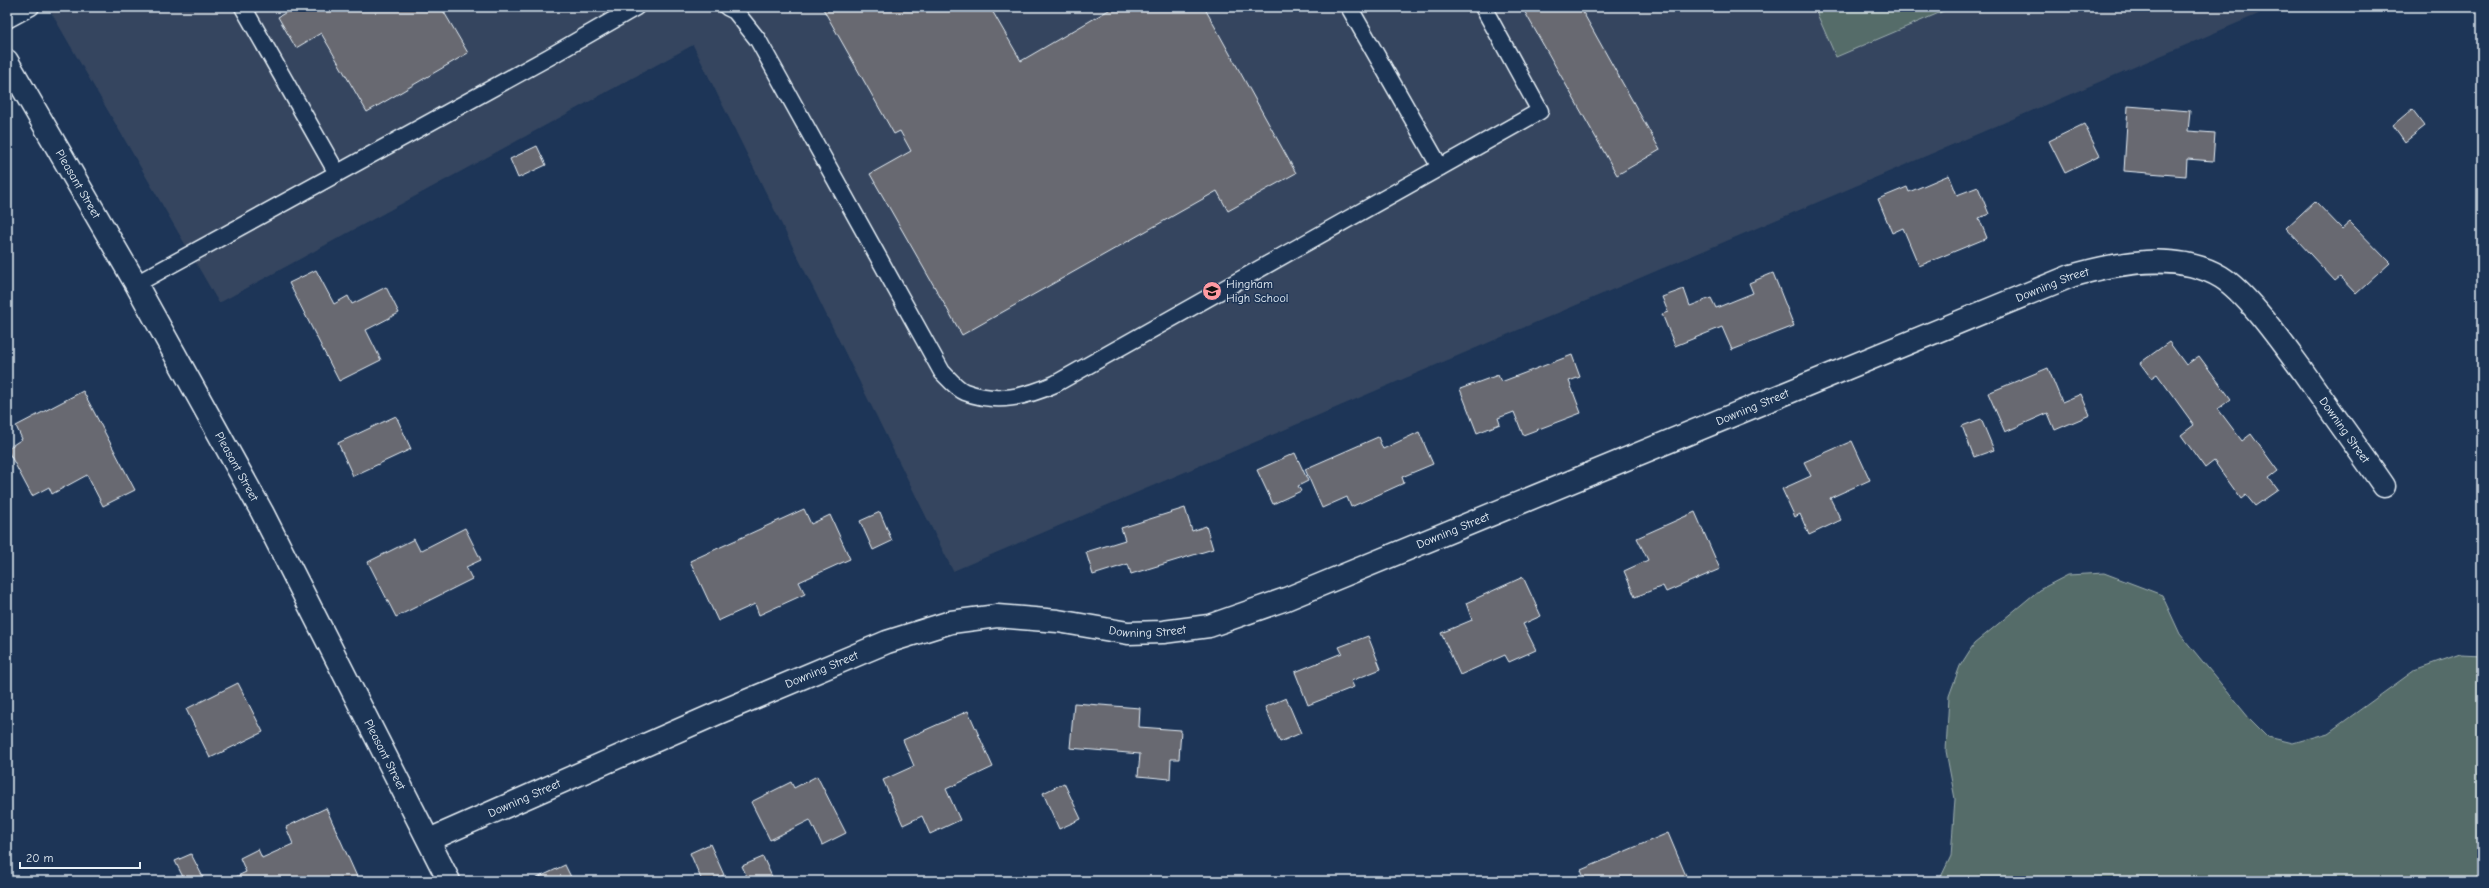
<svg xmlns="http://www.w3.org/2000/svg" width="2489" height="888" viewBox="0 0 2489 888" font-family="'Comic Neue',sans-serif">
  <rect width="100%" height="100%" fill="#1d3557"/>
  <filter id="ink" filterUnits="userSpaceOnUse"><feTurbulence type="fractalNoise" baseFrequency=".025" numOctaves="2"/><feDisplacementMap in="SourceGraphic" scale="8" xChannelSelector="R" yChannelSelector="G"/><feConvolveMatrix kernelMatrix="1 2 1 2 8 2 1 2 1" color-interpolation-filters="sRGB"/></filter>
  <g filter="url(#ink)">
    <path fill="#34455f" d="M48,7H2275L953,571L693,45L219,303Z"/>
    <g fill="#546c69" stroke="#9eaeb0">
      <path d="M1814,7H1953L1836,57Z"/>
      <path d="M2104,573L2162,595L2180,634L2249,718L2268,737L2293,743L2328,733L2415,670L2460,654L2482,655V881H1939L1951,856L1955,799L1946,751L1949,696L1960,666L1974,644L2039,590L2068,575Z"/>
    </g>
    <g fill="#686971" stroke="#e8f1f8">
      <path d="M295,7H441L468,53L367,112L321,33L296,48L278,17Z"/>
      <path d="M822,7H990L1021,61L1114,7H1204L1296,173L1228,211L1217,191L962,335L870,174L911,151L900,131L894,134Z"/>
      <path d="M1522,7H1580L1660,150L1617,175Z"/>
      <path d="M2128,106L2190,111L2188,131L2215,133L2213,161L2187,159L2186,176L2124,171Z"/>
      <path d="M2412,109L2425,126L2405,142L2393,125Z"/>
      <path d="M2084,124L2100,156L2065,173L2049,141Z"/>
      <path d="M537,146L546,165L518,178L510,159Z"/>
      <path d="M1949,175L1957,195L1978,187L1989,214L1979,218L1987,238L1919,266L1903,228L1892,233L1878,199L1907,187L1909,192Z"/>
      <path d="M2315,201L2342,229L2350,222L2390,263L2356,294L2340,277L2335,281L2286,228Z"/>
      <path d="M316,270L334,304L348,296L352,304L386,287L399,313L366,330L381,360L339,381L289,283Z"/>
      <path d="M1773,273L1794,326L1732,350L1722,327L1675,346L1662,314L1668,312L1662,297L1684,289L1690,306L1711,298L1716,308L1753,293L1749,283Z"/>
      <path d="M2169,342L2186,365L2199,356L2231,399L2218,409L2242,441L2251,434L2278,471L2269,478L2278,490L2255,506L2246,495L2241,499L2214,461L2205,468L2181,435L2194,425L2157,374L2151,378L2140,363Z"/>
      <path d="M1572,355L1580,377L1569,381L1581,413L1523,435L1514,412L1498,418L1500,424L1477,433L1460,389L1498,375L1501,382Z"/>
      <path d="M2048,368L2062,402L2081,394L2090,415L2055,430L2048,413L2005,432L1988,393Z"/>
      <path d="M83,391L135,490L103,506L87,475L52,494L49,487L32,496L7,449L22,439L16,426Z"/>
      <path d="M396,416L411,449L353,476L338,443Z"/>
      <path d="M1981,419L1994,450L1974,457L1962,426Z"/>
      <path d="M1419,432L1433,464L1402,477L1404,483L1351,507L1347,497L1322,508L1305,469L1378,437L1383,449Z"/>
      <path d="M1852,441L1870,480L1830,498L1841,520L1809,535L1800,514L1795,517L1782,489L1811,476L1804,462Z"/>
      <path d="M1295,453L1308,481L1298,486L1301,491L1273,504L1257,470Z"/>
      <path d="M1185,508L1192,531L1206,526L1213,549L1131,574L1128,564L1093,575L1086,552L1125,540L1121,528Z"/>
      <path d="M804,509L811,524L830,515L850,559L799,582L805,594L759,615L755,604L718,621L690,561Z"/>
      <path d="M880,512L892,541L873,550L860,521Z"/>
      <path d="M1695,512L1720,569L1666,592L1663,586L1635,597L1624,571L1648,560L1637,538Z"/>
      <path d="M465,528L481,560L466,567L472,579L396,617L368,562L414,539L420,551Z"/>
      <path d="M1523,577L1541,616L1523,624L1536,650L1509,662L1505,655L1460,675L1441,633L1472,620L1466,603Z"/>
      <path d="M1368,636L1381,669L1351,681L1354,687L1308,705L1295,672L1342,653L1339,647Z"/>
      <path d="M238,683L263,732L210,758L186,709Z"/>
      <path d="M1286,698L1301,733L1280,742L1265,707Z"/>
      <path d="M1074,703L1140,708L1139,727L1181,730L1179,759H1171L1170,779L1138,776L1140,754L1070,748Z"/>
      <path d="M968,711L993,767L946,789L960,820L930,834L922,816L903,825L883,780L914,766L903,740Z"/>
      <path d="M817,776L846,833L822,845L810,820L770,840L751,802L791,782L794,788Z"/>
      <path d="M1064,783L1081,819L1059,829L1043,793Z"/>
      <path d="M326,808L358,879L353,881H227L246,872L240,858L258,849L262,858L293,844L286,827Z"/>
      <path d="M1668,833L1687,878L1681,881H1576L1584,878L1581,870Z"/>
      <path d="M710,844L724,875L710,881H702L690,853Z"/>
      <path d="M191,854L204,879L199,881H185L175,861Z"/>
      <path d="M763,857L774,881H749L742,866Z"/>
      <path d="M565,865L573,881H531Z"/>
    </g>
    <g fill="none" stroke-linecap="round" stroke-linejoin="round">
      <g stroke="#e8f1f8" stroke-width="19">
        <g id="service">
          <path d="M243,7L337,173"/>
          <path d="M727,7L735,11L758,40L942,372C948,378 957,389 965,392C997,404 1026,397 1055,384L1540,111L1483,7"/>
          <path d="M1349,7L1440,167"/>
          <path d="M7,20L31,7"/>
          <path d="M136,284L549,57L636,7"/>
        </g>
      </g>
      <g stroke="#e8f1f8" stroke-width="25">
        <g id="minor">
          <path id="s1" d="M429,840L718,713L887,642L951,622L997,616L1058,621L1128,633L1163,632L1209,626L1286,599L2071,276C2116,263 2177,251 2221,277C2248,294 2282,343 2302,370C2329,409 2357,447 2384,486"/>
        </g>
      </g>
      <g stroke="#e8f1f8" stroke-width="25">
        <g id="tertiary">
          <path id="s2" d="M7,61L136,284L262,512L449,881"/>
        </g>
      </g>
      <use href="#service" stroke="#1d3557" stroke-width="16"/>
      <use href="#minor" stroke="#1d3557" stroke-width="22"/>
      <use href="#tertiary" stroke="#1d3557" stroke-width="22"/>
    </g>
  </g>
  <defs>
    <g id="school-disc" transform="scale(1)"><circle r="9.5" fill="#ff9aa2" stroke="#1d3557"/><path d="M0-5L7-2L0 1L-7-2ZM-4 1L0 2.5L4 1V4Q0 6-4 4Z" fill="#111"/></g>
  </defs>
  <g fill-rule="evenodd">
    <use href="#school-disc" x="1212" y="291"/>
  </g>
  <g text-anchor="middle" dominant-baseline="central" stroke-width="3" stroke-linejoin="round" paint-order="stroke">
    <g font-size="12" fill="#e8f1f8" stroke="#1d3557">
      <text stroke="none"><textPath href="#s2" startOffset="142">Pleasant Street</textPath></text>
      <text stroke="none"><textPath href="#s1" startOffset="1736">Downing Street</textPath></text>
      <text stroke="none"><textPath href="#s1" startOffset="1412">Downing Street</textPath></text>
      <text stroke="none"><textPath href="#s1" startOffset="2108">Downing Street</textPath></text>
      <text stroke="none"><textPath href="#s2" startOffset="466">Pleasant Street</textPath></text>
      <text stroke="none"><textPath href="#s1" startOffset="1088">Downing Street</textPath></text>
      <text stroke="none"><textPath href="#s1" startOffset="764">Downing Street</textPath></text>
      <text stroke="none"><textPath href="#s1" startOffset="428">Downing Street</textPath></text>
      <text stroke="none"><textPath href="#s2" startOffset="790">Pleasant Street</textPath></text>
      <text stroke="none"><textPath href="#s1" startOffset="104">Downing Street</textPath></text>
    </g>
    <g font-size="12" fill="#e8f1f8" stroke="#1d3557" text-anchor="start">
      <text x="1226" y="284">Hingham<tspan x="1226" dy="14">High School</tspan></text>
    </g>
  </g>
  <rect width="2489" height="888" fill="none" stroke="#1d3557" stroke-width="24"/>
  <rect x="12" y="12" width="2465" height="864" fill="none" stroke="#e8f1f8" stroke-width="1.5" filter="url(#ink)"/>
  <path d="M20 862v6h120v-6" fill="none" stroke="#e8f1f8" stroke-width="2"/>
  <text x="26" y="862" font-size="12" fill="#e8f1f8" stroke="#1d3557" stroke-width="3" paint-order="stroke">20 m</text>
</svg>
